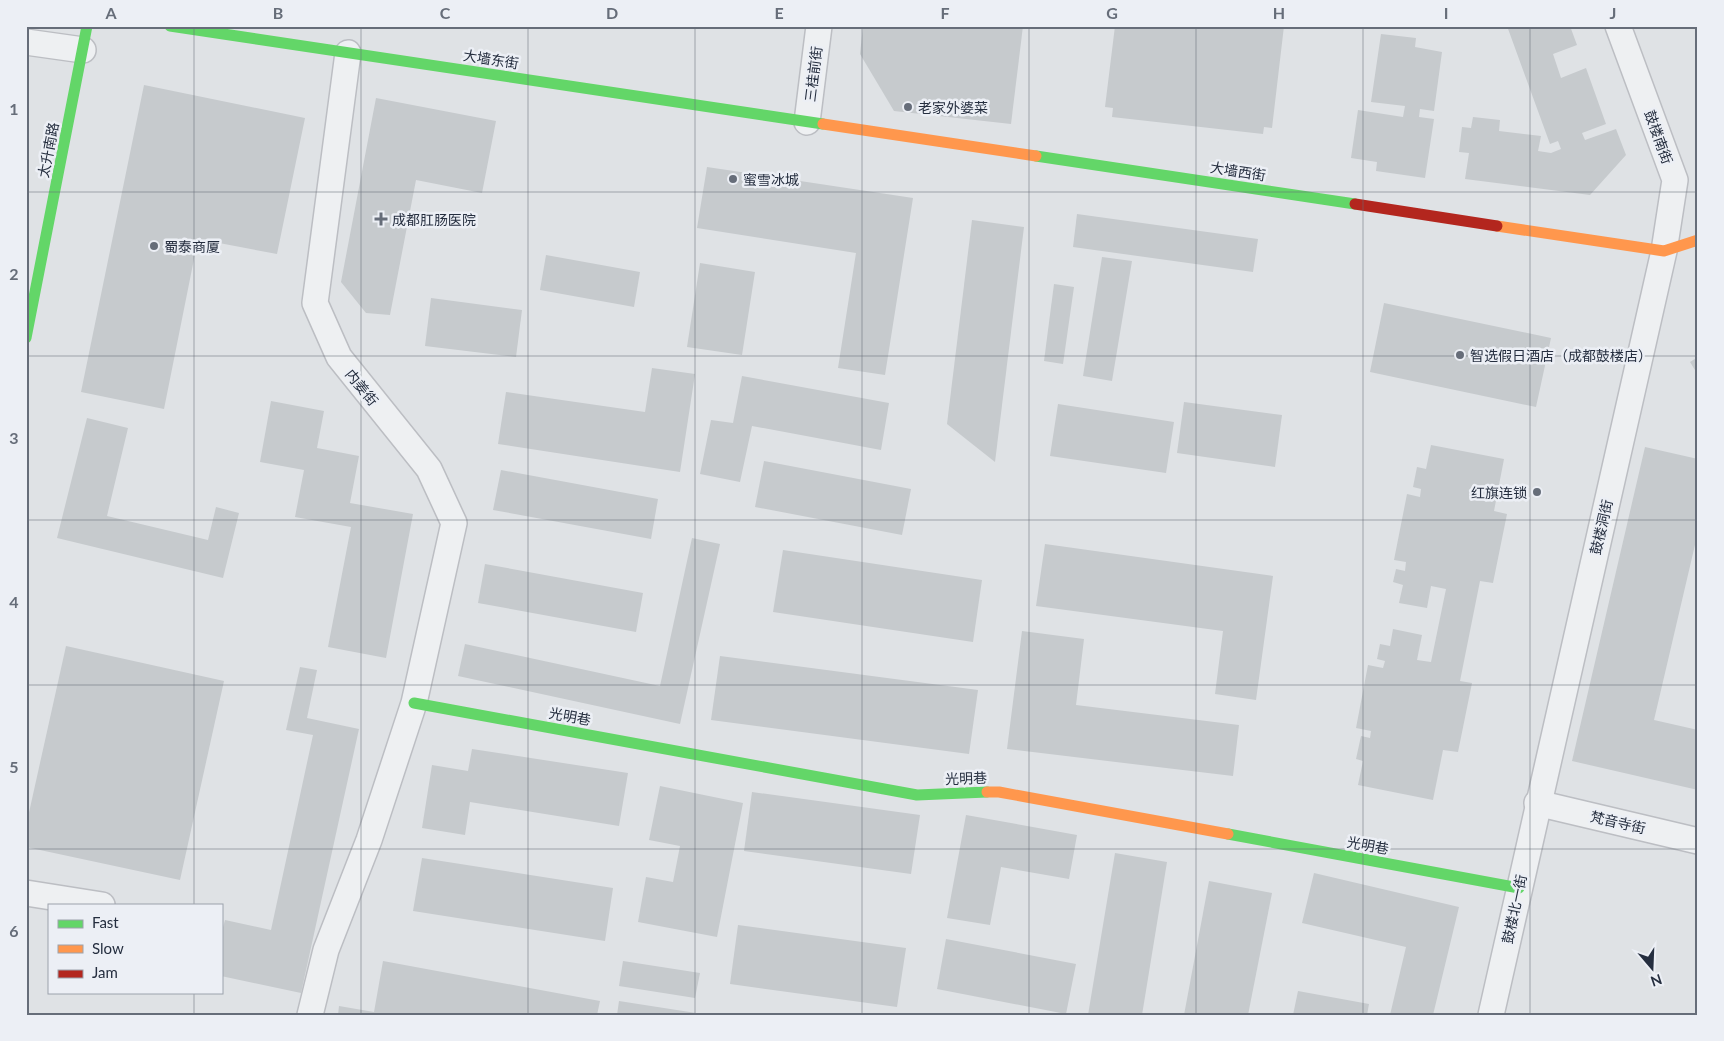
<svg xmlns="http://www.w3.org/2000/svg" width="1724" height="1041" viewBox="0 0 1724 1041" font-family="Lato,'Noto Sans SC',sans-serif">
  <rect width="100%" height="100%" fill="#dfe2e5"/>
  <g fill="#c6cacd">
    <path d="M863,26H1023L1011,124L894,111L860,54Z"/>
    <path d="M1115,26H1284L1272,128L1264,127L1263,134L1112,117L1113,108L1105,107Z"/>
    <path d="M1507,26H1570L1577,45L1553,54L1561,78L1586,68L1606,124L1582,133L1585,140L1616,129L1626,155L1590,195L1465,179L1469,153L1459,152L1462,127L1471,128L1473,117L1500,120L1499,131L1541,136L1538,151L1551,153L1561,149L1558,141L1550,144Z"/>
    <path d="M1381,34L1416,38L1415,47L1442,52L1434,111L1420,109L1419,117L1434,119L1425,178L1376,171L1377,162L1351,158L1358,110L1403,117L1405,106L1371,102Z"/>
    <path d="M144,85L305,118L277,254L198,239L164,409L81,392Z"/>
    <path d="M376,98L496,121L482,193L416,180L390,315L366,313L341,282Z"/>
    <path d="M707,167L913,198L885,375L838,368L856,253L697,228Z"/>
    <path d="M1077,214L1258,239L1253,272L1073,247Z"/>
    <path d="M972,220L1024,227L995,462L947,424Z"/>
    <path d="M546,255L640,272L634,307L540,290Z"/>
    <path d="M1102,257L1132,261L1112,381L1083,376Z"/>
    <path d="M700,263L755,272L742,355L687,347Z"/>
    <path d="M1054,284L1074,287L1063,364L1044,361Z"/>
    <path d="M431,298L522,310L516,357L425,346Z"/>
    <path d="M1384,303L1551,338L1536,407L1370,372Z"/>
    <path d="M1698,357V375L1690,362Z"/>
    <path d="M652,368L695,374L680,472L498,444L506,392L645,412Z"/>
    <path d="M742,376L889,403L881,450L752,426L740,482L700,474L711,420L733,423Z"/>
    <path d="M271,401L324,411L317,448L359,456L350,503L413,514L386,658L328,647L351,527L295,517L304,470L260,462Z"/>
    <path d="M1184,402L1282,415L1275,467L1177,453Z"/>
    <path d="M1058,404L1174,422L1166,473L1050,456Z"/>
    <path d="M87,418L128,428L107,516L208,540L216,507L239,513L223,578L57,538Z"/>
    <path d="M1431,445L1504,459L1494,511L1507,514L1493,583L1480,581L1460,681L1472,683L1458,752L1443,750L1433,800L1358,785L1363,761L1356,759L1361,736L1370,738L1371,731L1356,728L1368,665L1383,668L1385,661L1377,659L1380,644L1390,646L1393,629L1422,635L1417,660L1431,662L1446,589L1431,586L1427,608L1399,603L1403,585L1393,582L1396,569L1405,571L1406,562L1394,560L1407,494L1420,497L1421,489L1413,487L1417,467L1426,469Z"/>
    <path d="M1645,447L1698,459V532L1654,720L1698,730V790L1572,761Z"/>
    <path d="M764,461L911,489L902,535L755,507Z"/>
    <path d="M501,470L658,499L651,539L493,510Z"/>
    <path d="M692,538L720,544L680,724L458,676L465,644L660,686Z"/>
    <path d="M1045,544L1273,576L1256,700L1215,694L1223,631L1036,606Z"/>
    <path d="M783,550L982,580L973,642L773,612Z"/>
    <path d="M485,564L643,593L636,632L478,603Z"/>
    <path d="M1022,631L1084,639L1076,705L1239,725L1233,776L1007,749Z"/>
    <path d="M66,646L224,681L180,880L26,847V826Z"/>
    <path d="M720,656L978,690L969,754L711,720Z"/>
    <path d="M300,667L317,670L307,718L359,729L301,993L221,976V935L225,920L271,930L313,735L286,730Z"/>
    <path d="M472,749L628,773L619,826L470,802L465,835L422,828L432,765L468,771Z"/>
    <path d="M660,786L743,803L717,937L638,922L646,877L673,882L680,846L649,840Z"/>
    <path d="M752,792L920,815L911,874L744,851Z"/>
    <path d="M966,815L1077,835L1069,879L1001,867L990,925L947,918Z"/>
    <path d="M1115,853L1167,862L1142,1015H1088Z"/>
    <path d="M422,858L613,888L605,941L413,911Z"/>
    <path d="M1314,873L1459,907L1433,1015H1390L1406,947L1302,923Z"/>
    <path d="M1209,881L1272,893L1248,1015H1184Z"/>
    <path d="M738,925L906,948L897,1007L730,984Z"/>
    <path d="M946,939L1076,964L1066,1014L937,989Z"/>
    <path d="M383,961L600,1001L597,1015H338L339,1006L374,1012Z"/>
    <path d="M623,961L700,973L695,998L619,986Z"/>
    <path d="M1298,991L1369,1004L1367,1015H1293Z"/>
    <path d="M619,1001L696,1013L695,1015H617Z"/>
  </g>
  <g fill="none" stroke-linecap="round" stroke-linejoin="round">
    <g stroke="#bcbec3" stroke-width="28">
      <g id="street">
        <path d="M26,42L83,50"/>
        <path d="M807,122L819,26"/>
        <path d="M1537,803L1698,841"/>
        <path d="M26,893L102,905"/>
        <path d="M310,1015L326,950L369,840L414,703L454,523L429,469L339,357L315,303L348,53"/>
        <path d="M1491,1015L1664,251L1675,180L1618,26"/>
      </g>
    </g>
    <use href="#street" stroke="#eef0f2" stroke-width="25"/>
    <g stroke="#63d668" stroke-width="11">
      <path d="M170,26L823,124"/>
      <path d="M1036,156L1355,204"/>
      <path d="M26,338L87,26"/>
      <path d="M414,703L917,795L987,792"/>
      <path d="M1228,834L1519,888"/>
    </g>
    <g stroke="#ff974d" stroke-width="11">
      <path d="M823,124L1036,156"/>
      <path d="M1497,226L1664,251L1698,240"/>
      <path d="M987,792H999L1228,834"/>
    </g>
    <path stroke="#b3261e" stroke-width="11" d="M1355,204L1497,226"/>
  </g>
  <path fill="none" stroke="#666d79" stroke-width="1" stroke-opacity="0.55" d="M194,26V905M361,26V1015M528,26V1015M695,26V1015M862,26V1015M1029,26V1015M1196,26V1015M1363,26V1015M1530,26V1015M26,192H1698M26,356H1698M26,520H1698M26,685H1698M26,849H1698M194,992V1015"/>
  <g fill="#666d79" stroke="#eceff5" stroke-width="2">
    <circle cx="908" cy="107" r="5"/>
    <circle cx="733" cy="179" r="5"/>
    <path d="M378.5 211.5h5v5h5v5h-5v5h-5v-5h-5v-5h5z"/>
    <circle cx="154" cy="246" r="5"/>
    <circle cx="1460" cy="355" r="5"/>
    <circle cx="1537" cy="492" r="5"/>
  </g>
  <g text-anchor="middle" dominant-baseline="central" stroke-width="5" stroke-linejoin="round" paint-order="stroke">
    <g font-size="14" fill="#252e3f" stroke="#eceff5">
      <text transform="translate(491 59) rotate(9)">大墙东街</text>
      <text transform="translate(813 74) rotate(-83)">三桂前街</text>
      <text transform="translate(1659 137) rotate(70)">鼓楼南街</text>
      <text transform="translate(48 150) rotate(-79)">太升南路</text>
      <text transform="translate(1238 171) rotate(9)">大墙西街</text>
      <text transform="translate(362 387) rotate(51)">内姜街</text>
      <text transform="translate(1601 527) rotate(-77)">鼓楼洞街</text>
      <text transform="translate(570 716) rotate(10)">光明巷</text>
      <text transform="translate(966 778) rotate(-2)">光明巷</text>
      <text transform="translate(1618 822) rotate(13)">梵音寺街</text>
      <text transform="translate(1368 845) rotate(10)">光明巷</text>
      <text transform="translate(1514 909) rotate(-78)">鼓楼北一街</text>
    </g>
    <g font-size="14" fill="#252e3f" stroke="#eceff5" text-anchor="start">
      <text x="918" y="107">老家外婆菜</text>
      <text x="743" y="179">蜜雪冰城</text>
      <text x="392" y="219">成都肛肠医院</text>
      <text x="164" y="246">蜀泰商厦</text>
      <text x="1470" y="355">智选假日酒店（成都鼓楼店）</text>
      <text x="1527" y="492" text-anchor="end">红旗连锁</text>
    </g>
  </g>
  <rect width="1724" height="1041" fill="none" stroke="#eceff5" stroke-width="55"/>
  <rect x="48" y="904" width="175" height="90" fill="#eceff5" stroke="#9ca2ac"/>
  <rect x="58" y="920" width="25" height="8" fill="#63d668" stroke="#9ca2ac"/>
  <text x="92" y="928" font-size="15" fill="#252e3f">Fast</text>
  <rect x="58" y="945" width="25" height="8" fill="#ff974d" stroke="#9ca2ac"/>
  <text x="92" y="954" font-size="15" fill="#252e3f">Slow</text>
  <rect x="58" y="970" width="25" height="8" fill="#b3261e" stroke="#9ca2ac"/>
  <text x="92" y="978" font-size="15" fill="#252e3f">Jam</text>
  <g transform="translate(1652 968) rotate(161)" stroke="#eceff5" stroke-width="4" paint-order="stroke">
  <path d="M0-4L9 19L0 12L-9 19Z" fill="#252e3f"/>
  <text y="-8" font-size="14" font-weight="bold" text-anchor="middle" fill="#252e3f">N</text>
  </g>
  <rect x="28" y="28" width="1668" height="986" fill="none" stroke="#666d79" stroke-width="2"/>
  <g font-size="16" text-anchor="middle" font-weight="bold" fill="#666d79">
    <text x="111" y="19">A</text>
    <text x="278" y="19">B</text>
    <text x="445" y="19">C</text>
    <text x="612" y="19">D</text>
    <text x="779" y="19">E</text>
    <text x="945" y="19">F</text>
    <text x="1112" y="19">G</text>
    <text x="1279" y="19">H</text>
    <text x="1446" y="19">I</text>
    <text x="1613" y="19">J</text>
    <text x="14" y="115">1</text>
    <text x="14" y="280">2</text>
    <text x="14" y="444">3</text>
    <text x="14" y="608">4</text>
    <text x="14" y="773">5</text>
    <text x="14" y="937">6</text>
  </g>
</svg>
